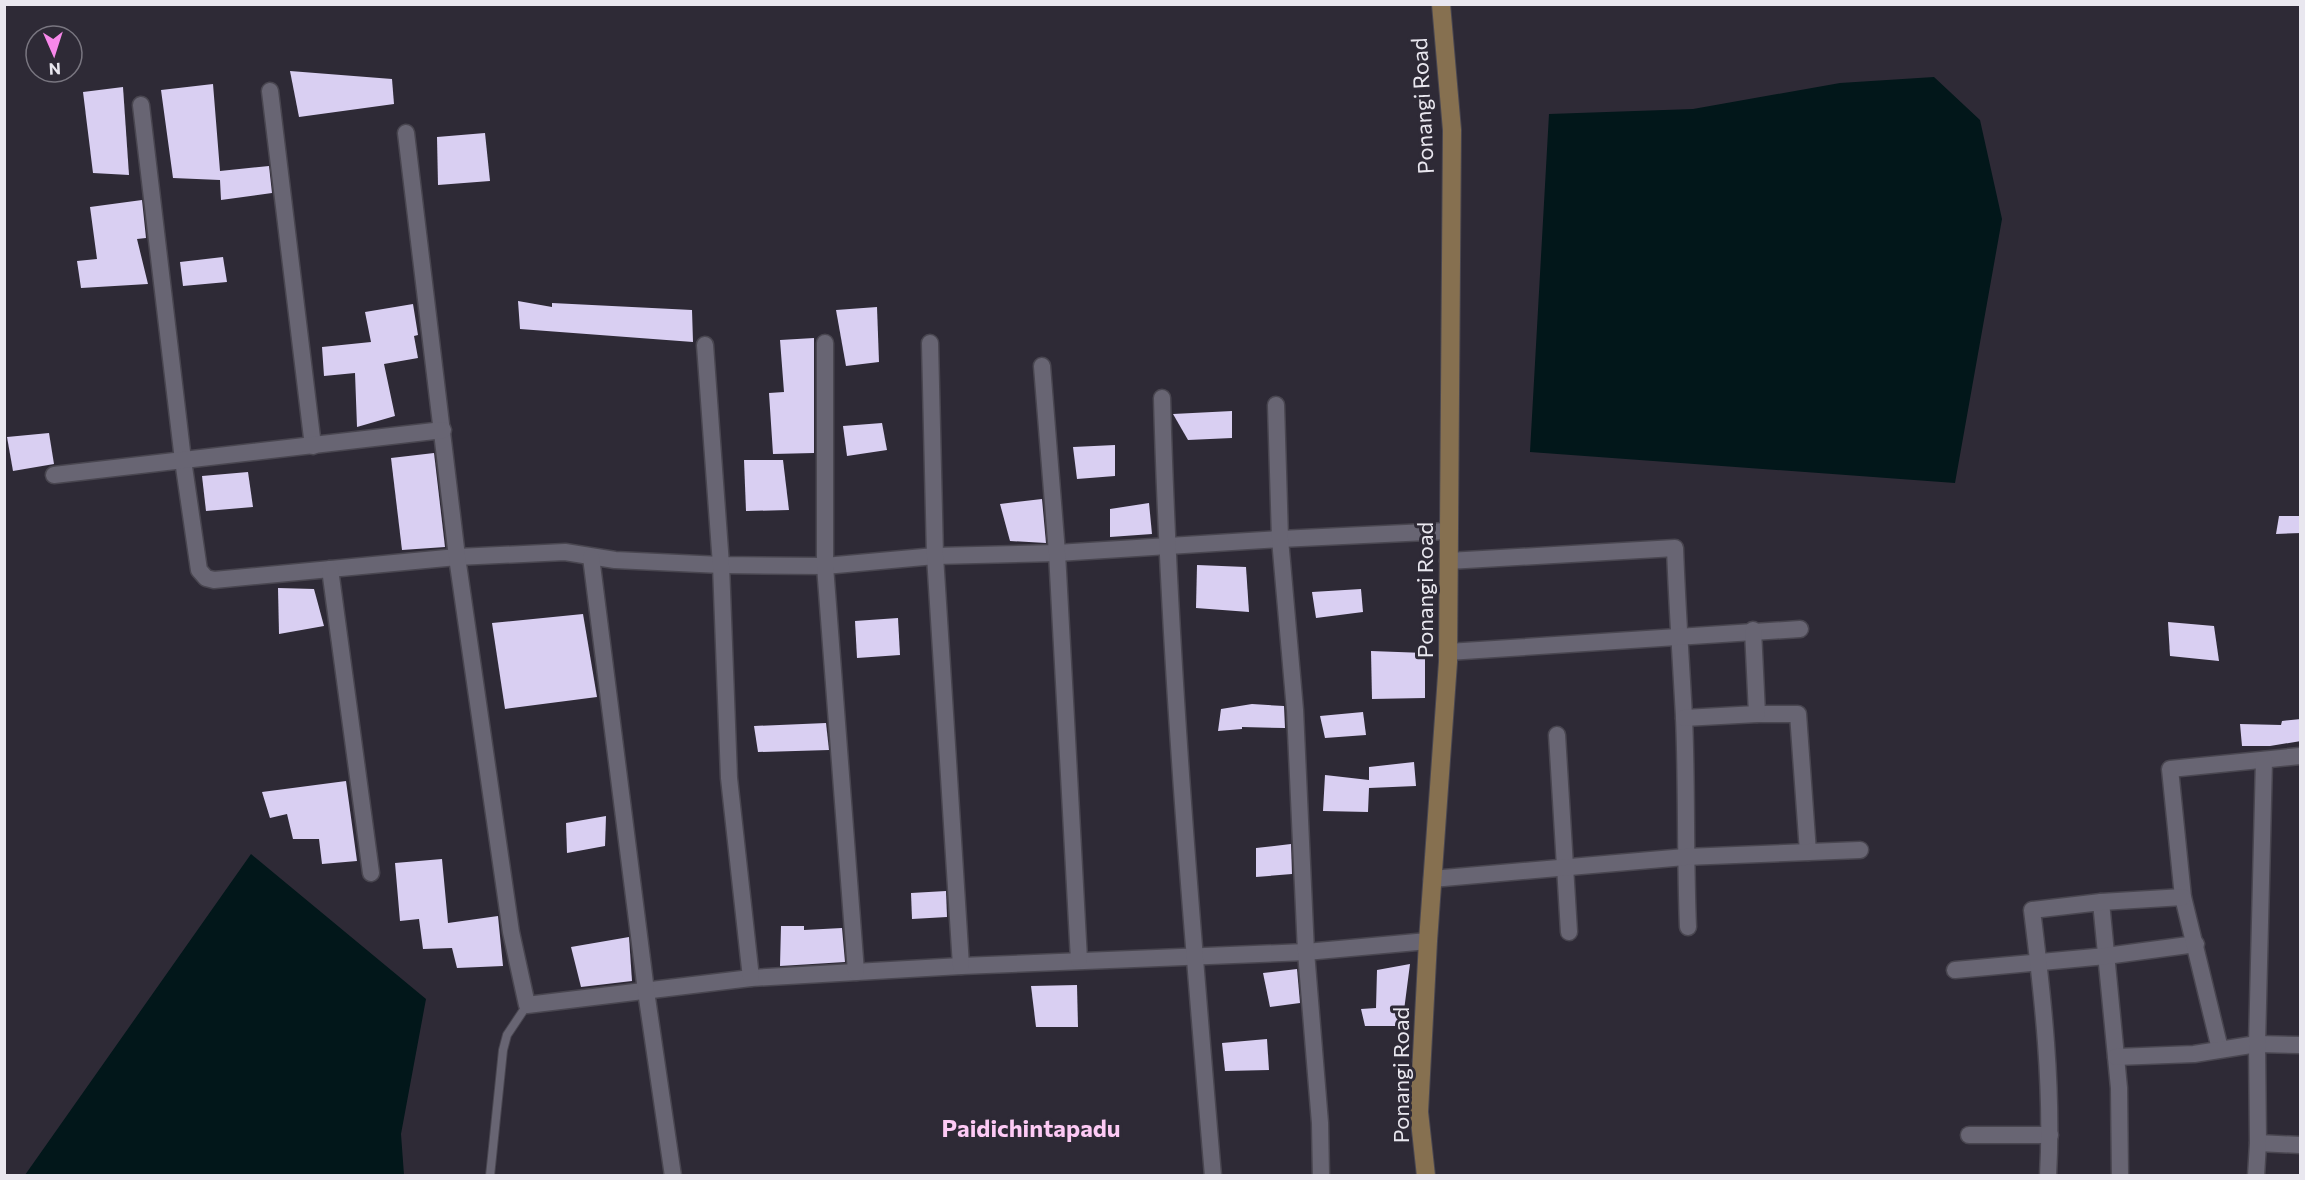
<svg xmlns="http://www.w3.org/2000/svg" width="2305" height="1180" viewBox="0 0 2305 1180" font-family="Commissioner,sans-serif">
  <rect width="100%" height="100%" fill="#2e2a36"/>
  <g fill="#02171a">
    <path d="M1934,77L1980,120L2002,219L1955,483L1530,452L1549,114L1693,109L1840,83Z"/>
    <path d="M251,854L426,999L401,1134L404,1175H25Z"/>
  </g>
  <g fill="#d9cff2">
    <path d="M290,71L392,79L394,104L299,117Z"/>
    <path d="M213,84L220,171L269,166L272,193L221,200L220,180L173,178L161,90Z"/>
    <path d="M123,87L129,175L93,173L83,92Z"/>
    <path d="M485,133L490,181L438,185L437,137Z"/>
    <path d="M142,200L146,238L137,239L148,284L81,288L77,261L97,259L90,207Z"/>
    <path d="M223,257L227,282L183,286L180,262Z"/>
    <path d="M518,301L552,307V303L692,310L693,342L520,329Z"/>
    <path d="M413,304L418,335L414,336L418,358L384,364L395,416L357,427L355,373L324,376L322,347L371,342L365,312Z"/>
    <path d="M877,307L879,362L846,366L836,310Z"/>
    <path d="M814,338V453L773,454L769,393L784,392L780,340Z"/>
    <path d="M1232,411V438L1188,440L1173,414Z"/>
    <path d="M882,423L887,450L847,456L843,426Z"/>
    <path d="M49,433L54,464L13,471L7,437Z"/>
    <path d="M1115,445V476L1077,479L1073,447Z"/>
    <path d="M434,453L445,547L402,550L391,458Z"/>
    <path d="M744,460H783L789,510L746,511Z"/>
    <path d="M248,472L253,507L206,511L202,476Z"/>
    <path d="M1042,499L1046,543L1010,541L1000,504Z"/>
    <path d="M1149,503L1152,534L1110,537V509Z"/>
    <path d="M2279,516H2301V533L2276,534Z"/>
    <path d="M1197,565L1246,567L1249,612L1196,608Z"/>
    <path d="M278,588L314,589L324,626L279,634Z"/>
    <path d="M1361,589L1363,612L1316,618L1312,592Z"/>
    <path d="M583,614L597,697L505,709L492,623Z"/>
    <path d="M898,618L900,655L857,658L855,621Z"/>
    <path d="M2168,622L2214,626L2219,661L2170,656Z"/>
    <path d="M1371,651L1425,653V698L1372,699Z"/>
    <path d="M1252,704L1284,706L1285,728L1242,727V729L1218,731L1221,709Z"/>
    <path d="M1363,712L1366,735L1325,738L1320,716Z"/>
    <path d="M2301,719V741L2270,746H2242L2240,724L2281,725L2282,721Z"/>
    <path d="M826,723L829,750L758,752L754,726Z"/>
    <path d="M1414,762L1416,786L1369,788L1368,812L1323,811L1325,775L1369,780V767Z"/>
    <path d="M346,781L357,861L322,864L319,839H293L287,814L270,818L262,792Z"/>
    <path d="M606,816L605,846L567,853L566,823Z"/>
    <path d="M1291,844L1292,874L1256,877V848Z"/>
    <path d="M442,859L448,923L498,916L503,966L457,968L452,948L423,949L419,919L400,921L395,863Z"/>
    <path d="M946,891L947,917L912,919L911,893Z"/>
    <path d="M781,926H804V930L842,928L845,962L780,966Z"/>
    <path d="M629,937L632,981L581,987L571,947Z"/>
    <path d="M1410,964L1402,1026H1365L1361,1009L1376,1008L1377,970Z"/>
    <path d="M1297,969L1300,1003L1270,1007L1263,973Z"/>
    <path d="M1077,985L1078,1027H1036L1031,986Z"/>
    <path d="M1267,1039L1269,1070L1225,1071L1222,1043Z"/>
  </g>
  <g fill="none" stroke-linecap="round" stroke-linejoin="round">
    <g stroke="#494650" stroke-width="10">
      <path id="lane" d="M490,1176L503,1050L507,1035L527,1005"/>
    </g>
    <g stroke="#494650" stroke-width="19">
      <g id="street">
        <path d="M270,91L313,446"/>
        <path d="M141,105L183,460L199,570L206,578L214,580L457,557L565,552L615,560L721,565L825,566L935,556L1057,553L1280,539L1448,531"/>
        <path d="M406,133L457,557L511,932L527,1005L751,978L961,966L1306,952L1428,941"/>
        <path d="M825,343V566L856,972"/>
        <path d="M930,343L935,556L961,966"/>
        <path d="M705,345L721,565L729,778L751,978"/>
        <path d="M1042,366L1057,553L1079,960"/>
        <path d="M1162,398C1169,658 1191,917 1213,1176"/>
        <path d="M1276,405L1280,539L1295,710L1306,952L1320,1123L1321,1176"/>
        <path d="M54,475L443,430"/>
        <path d="M591,557L646,991L673,1176"/>
        <path d="M1448,561L1675,548C1677,605 1681,661 1684,717C1687,787 1685,857 1688,927"/>
        <path d="M330,569L371,873"/>
        <path d="M1448,652L1800,629"/>
        <path d="M1757,714H1798L1808,852"/>
        <path d="M1684,718L1757,714L1753,630"/>
        <path d="M1557,735L1569,932"/>
        <path d="M1432,879L1685,857L1860,850"/>
        <path d="M2101,902L2119,1088L2120,1176"/>
        <path d="M1955,970L2106,956L2196,944"/>
        <path d="M2220,1049L2183,897L2170,769L2300,756"/>
        <path d="M2116,1057L2194,1054L2257,1044L2300,1045"/>
        <path d="M1969,1135H2050"/>
        <path d="M2258,1143L2300,1145"/>
        <path d="M2048,1176C2053,1088 2043,998 2032,910L2101,902L2183,897"/>
        <path d="M2256,1176L2258,1143L2257,1044L2264,760"/>
      </g>
    </g>
    <g stroke="#494650" stroke-width="20">
      <path id="secondary" d="M1426,1176L1419,1112L1428,941L1448,662L1452,130L1441,4"/>
    </g>
    <use href="#lane" stroke="#686573" stroke-width="8"/>
    <use href="#street" stroke="#686573" stroke-width="16"/>
    <use href="#secondary" stroke="#867050" stroke-width="18"/>
  </g>
  <g text-anchor="middle" dominant-baseline="central" stroke-width="6" stroke-linejoin="round" paint-order="stroke">
    <g font-size="22" fill="#e9e7ef" stroke="#2e2a36">
      <text transform="translate(1422 106) rotate(-93)">Ponangi Road</text>
      <text transform="translate(1424 590) rotate(-90)">Ponangi Road</text>
      <text transform="translate(1400 1075) rotate(-90)">Ponangi Road</text>
    </g>
    <g font-size="24" font-weight="bold" fill="#fdcaf5" stroke="#2e2a36">
      <text x="1031" y="1127">Paidichintapadu</text>
    </g>
  </g>
  <rect width="2305" height="1180" fill="none" stroke="#e9e7ef" stroke-width="12"/>
  <g transform="translate(54 54) rotate(177)"><circle r="28" fill="#2e2a36" stroke="#797680" stroke-width="1.5"/>
  <path d="M0-4.5L10 22L0 15L-10 22Z" fill="#f888ea"/>
  <text y="-9" font-size="16" font-weight="bold" text-anchor="middle" fill="#e9e7ef">N</text>
  </g>
</svg>
